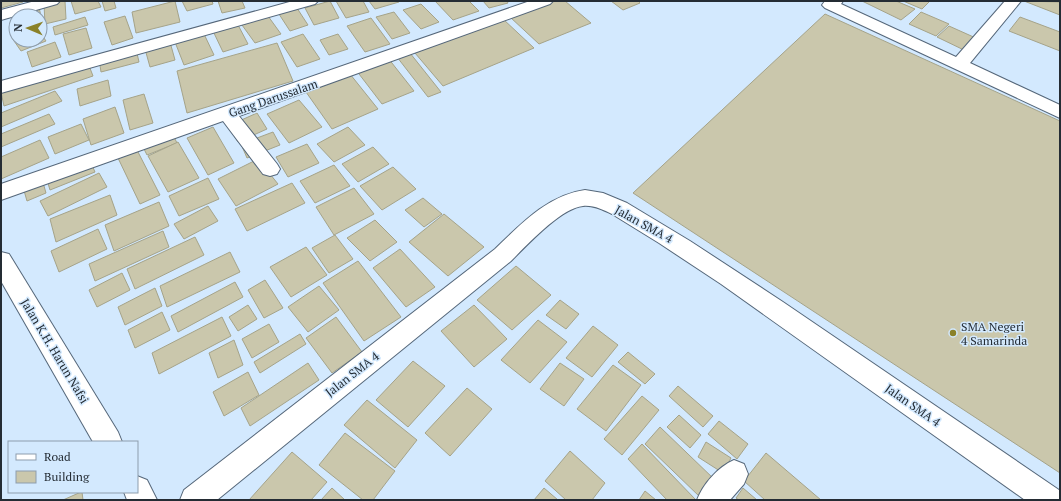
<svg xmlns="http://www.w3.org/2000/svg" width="1061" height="501" viewBox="0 0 1061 501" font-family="'PT Serif',serif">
  <rect width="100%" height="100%" fill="#d3e9fe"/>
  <g fill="#cac7ac" stroke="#a5a389">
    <path d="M1,1H23V2L1,8Z"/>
    <path d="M56,1H65L66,19L45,24L44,4Z"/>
    <path d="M71,1H98L101,7L75,14Z"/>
    <path d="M102,1H114L116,8L105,11Z"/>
    <path d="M175,1L180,22L136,33L132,12Z"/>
    <path d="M182,1H212L213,4L187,11Z"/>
    <path d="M218,1H242L245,8L222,13Z"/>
    <path d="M330,1L339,18L314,25L305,8Z"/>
    <path d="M336,1H363L369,12L346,18Z"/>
    <path d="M369,1H398L399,2L375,9Z"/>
    <path d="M435,1H469L479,11L453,20Z"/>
    <path d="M483,1H507L508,3L489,8Z"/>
    <path d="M551,1H565L591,23L539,44L510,17Z"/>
    <path d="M611,1H638L640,3L623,10Z"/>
    <path d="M862,1H896L915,9L901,20Z"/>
    <path d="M903,1H930L922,9Z"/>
    <path d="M1024,1L1060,2V15Z"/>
    <path d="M421,4L439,22L421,29L403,10Z"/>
    <path d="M295,5L308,25L290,31L277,11Z"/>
    <path d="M39,7L43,26L40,27V16H21L20,12Z"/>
    <path d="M394,12L410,33L392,39L376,17Z"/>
    <path d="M921,12L949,24L936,36L909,24Z"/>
    <path d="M825,14L1060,121V473L633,193Z"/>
    <path d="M125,16L133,38L112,45L104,22Z"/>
    <path d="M268,16L281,34L255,43L242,25Z"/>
    <path d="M85,17L88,25L55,35L53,27Z"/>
    <path d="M1020,17L1060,32V51L1009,31Z"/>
    <path d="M371,18L390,44L365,52L347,26Z"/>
    <path d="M503,19L534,48L443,86L415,53Z"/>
    <path d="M237,23L248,44L223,52L213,31Z"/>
    <path d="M949,26L978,39L966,51L937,37Z"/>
    <path d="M86,28L92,48L69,55L63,34Z"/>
    <path d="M40,32L46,41L21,51L12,38L16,37V40H40Z"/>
    <path d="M204,34L214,55L184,65L175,42Z"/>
    <path d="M303,34L320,59L297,67L281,42Z"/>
    <path d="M338,34L348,49L329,55L320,40Z"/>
    <path d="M55,42L61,57L32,67L27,52Z"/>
    <path d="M170,42L175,60L150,67L145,49Z"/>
    <path d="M277,43L293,81L187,113L177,71Z"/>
    <path d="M136,49L139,62L101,72L99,59Z"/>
    <path d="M410,53L441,92L428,97L397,57Z"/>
    <path d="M388,58L414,91L382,104L356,70Z"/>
    <path d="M88,63L93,76L4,106L1,92Z"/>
    <path d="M350,74L378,109L332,129L306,92Z"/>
    <path d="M108,80L111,96L80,106L77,89Z"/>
    <path d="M55,91L62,101L1,127V113Z"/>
    <path d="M144,94L153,123L130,130L123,100Z"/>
    <path d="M299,100L322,127L289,143L267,114Z"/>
    <path d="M115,107L124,133L91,145L83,119Z"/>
    <path d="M257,113L267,129L238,142L228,126Z"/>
    <path d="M49,114L55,124L1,147V134Z"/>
    <path d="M81,124L89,140L55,154L48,137Z"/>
    <path d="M213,127L234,163L208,175L187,138Z"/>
    <path d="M348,127L365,145L334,162L317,144Z"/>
    <path d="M273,132L280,145L247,158L241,144Z"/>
    <path d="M172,133L177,143L147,155L142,145Z"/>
    <path d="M40,140L49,158L1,179V157Z"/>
    <path d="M178,142L199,178L168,192L148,156Z"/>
    <path d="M307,144L319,163L288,177L276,157Z"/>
    <path d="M373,147L389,164L358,182L342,164Z"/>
    <path d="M137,150L160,195L140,204L118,158Z"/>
    <path d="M258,159L278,184L236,206L218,179Z"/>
    <path d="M91,163L95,172L50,190L47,180Z"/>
    <path d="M334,165L350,186L315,203L300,181Z"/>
    <path d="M393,167L416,189L382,210L360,186Z"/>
    <path d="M99,173L107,187L48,216L40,201Z"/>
    <path d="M208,178L219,199L179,216L169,196Z"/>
    <path d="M42,179L46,193L27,201L23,187Z"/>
    <path d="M292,183L305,203L247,231L235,209Z"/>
    <path d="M354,188L374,214L334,235L316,207Z"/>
    <path d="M110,195L117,215L56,242L50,219Z"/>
    <path d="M423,198L442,214L424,227L405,210Z"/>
    <path d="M159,202L169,226L114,251L105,225Z"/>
    <path d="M208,206L218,221L184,239L174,224Z"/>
    <path d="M444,214L484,247L448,276L409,242Z"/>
    <path d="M375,220L397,242L370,261L347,238Z"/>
    <path d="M98,229L107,249L59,272L51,251Z"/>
    <path d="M163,231L169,247L95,281L89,264Z"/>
    <path d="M335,235L353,259L329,273L312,248Z"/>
    <path d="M195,237L204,255L135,289L127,269Z"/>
    <path d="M306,247L327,275L291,297L270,267Z"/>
    <path d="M400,249L435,287L406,307L373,268Z"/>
    <path d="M230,252L240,272L167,307L160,286Z"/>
    <path d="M358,261L401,317L364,341L323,283Z"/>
    <path d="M516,266L551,295L512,330L477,300Z"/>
    <path d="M122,273L130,290L97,307L89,290Z"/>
    <path d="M265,280L283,308L264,318L248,290Z"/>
    <path d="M235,282L243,297L178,332L171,316Z"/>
    <path d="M319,286L339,310L308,332L288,307Z"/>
    <path d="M155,288L162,306L125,325L118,307Z"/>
    <path d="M560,300L579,314L566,329L546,315Z"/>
    <path d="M248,305L257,319L238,331L229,317Z"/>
    <path d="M474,305L507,339L474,367L441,331Z"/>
    <path d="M162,312L170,330L135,348L128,330Z"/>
    <path d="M222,317L231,336L159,374L152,353Z"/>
    <path d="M336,317L362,352L332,373L306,338Z"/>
    <path d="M538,320L567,342L530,383L501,360Z"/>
    <path d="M269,324L279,342L252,358L242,339Z"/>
    <path d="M593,326L618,345L592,377L566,358Z"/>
    <path d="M300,334L306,344L260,373L254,362Z"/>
    <path d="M234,340L243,365L218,378L209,353Z"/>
    <path d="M628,352L655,374L645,384L618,362Z"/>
    <path d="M413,361L445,386L408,427L376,400Z"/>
    <path d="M308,363L319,380L250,426L241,408Z"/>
    <path d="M560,363L584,379L564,406L540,389Z"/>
    <path d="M613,365L641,385L606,431L577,409Z"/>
    <path d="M248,372L259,395L224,416L213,392Z"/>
    <path d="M678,386L713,416L703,427L669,396Z"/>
    <path d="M467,388L492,409L450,456L425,433Z"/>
    <path d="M642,396L659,410L622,455L604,439Z"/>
    <path d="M367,400L417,440L395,468L344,425Z"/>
    <path d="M679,415L701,435L690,448L667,427Z"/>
    <path d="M719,421L748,444L737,459L708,434Z"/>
    <path d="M660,427L715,480L700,497L645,444Z"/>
    <path d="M345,433L395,471L373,500H363L319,465Z"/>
    <path d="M706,442L731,458L723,473L698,457Z"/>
    <path d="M642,444L696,500H667L628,459Z"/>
    <path d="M570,451L605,483L592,500H566L545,481Z"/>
    <path d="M292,452L327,482L311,500H249Z"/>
    <path d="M766,453L821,500H765L744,481Z"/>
    <path d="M332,488L345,500H321Z"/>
    <path d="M544,488L558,500H534Z"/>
    <path d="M743,488L757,500H739L736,498Z"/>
    <path d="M645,491L656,500H639Z"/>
    <path d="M81,492H82L83,500H63Z"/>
  </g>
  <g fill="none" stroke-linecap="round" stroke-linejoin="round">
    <g stroke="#55677a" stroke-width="2">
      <g id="minor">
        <path d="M35,1H60L57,4L1,20V10Z"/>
        <path d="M293,1H318L315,4L1,93V81Z"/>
        <path d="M530,1H553L550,4L239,116L277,164L280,169L277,174L270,176L263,174L223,121L1,200V184Z"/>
        <path d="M825,1H843L841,4L956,57L1005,1H1021L970,63L1060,105V118L825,8L822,5Z"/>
        <path d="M585,190L603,193L627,203L690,241L783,302L1059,490L1060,500H1025L721,284L659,243L612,214C603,210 594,205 583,206C561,208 527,245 511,261L217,500H180L184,490L495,249C521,224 548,195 585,190Z"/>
        <path d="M734,460L744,464L748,474L744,484L730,500H697C703,484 718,467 734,460Z"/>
      </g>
    </g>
    <g stroke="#55677a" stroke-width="2">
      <g id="major">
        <path d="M1,252L9,254L118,432L122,442H93L1,281Z"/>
        <path d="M137,476L147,480L157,500H127L124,492H137Z"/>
      </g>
    </g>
    <use href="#minor" fill="#fff" fill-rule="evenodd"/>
    <use href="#major" fill="#fff" fill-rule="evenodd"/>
  </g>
  <circle fill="#8a8129" stroke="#d3e9fe" stroke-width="1.5" cx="953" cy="333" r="4"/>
  <g text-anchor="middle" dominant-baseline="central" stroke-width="3" stroke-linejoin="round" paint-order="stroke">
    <g font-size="12" fill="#242c34" stroke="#d3e9fe">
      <text transform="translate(273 98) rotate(-19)">Gang Darussalam</text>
      <text transform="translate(644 224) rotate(29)">Jalan SMA 4</text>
      <text transform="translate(55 351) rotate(59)">Jalan K.H. Harun Nafsi</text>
      <text transform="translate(352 374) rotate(-38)">Jalan SMA 4</text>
      <text transform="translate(913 405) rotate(35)">Jalan SMA 4</text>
    </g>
    <g font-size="12" fill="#242c34" stroke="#d3e9fe" text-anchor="start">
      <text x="961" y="326">SMA Negeri<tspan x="961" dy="14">4 Samarinda</tspan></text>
    </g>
  </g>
  <rect width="1061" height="501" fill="none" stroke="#242c34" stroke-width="4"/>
  <rect x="8" y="441" width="130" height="52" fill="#d3e9fe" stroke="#8d9dad"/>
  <rect x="16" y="454" width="20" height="6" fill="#ffffff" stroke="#8d9dad"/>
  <text x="44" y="461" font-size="12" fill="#242c34">Road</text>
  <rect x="16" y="471" width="20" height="12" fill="#cac7ac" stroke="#8d9dad"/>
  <text x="44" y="481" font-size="12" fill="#242c34">Building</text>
  <g transform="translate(28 28) rotate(272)"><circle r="19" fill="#d3e9fe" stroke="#8d9dad"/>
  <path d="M0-3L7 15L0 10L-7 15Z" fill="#8a8129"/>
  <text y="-6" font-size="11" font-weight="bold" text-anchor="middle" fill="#242c34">N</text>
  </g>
</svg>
